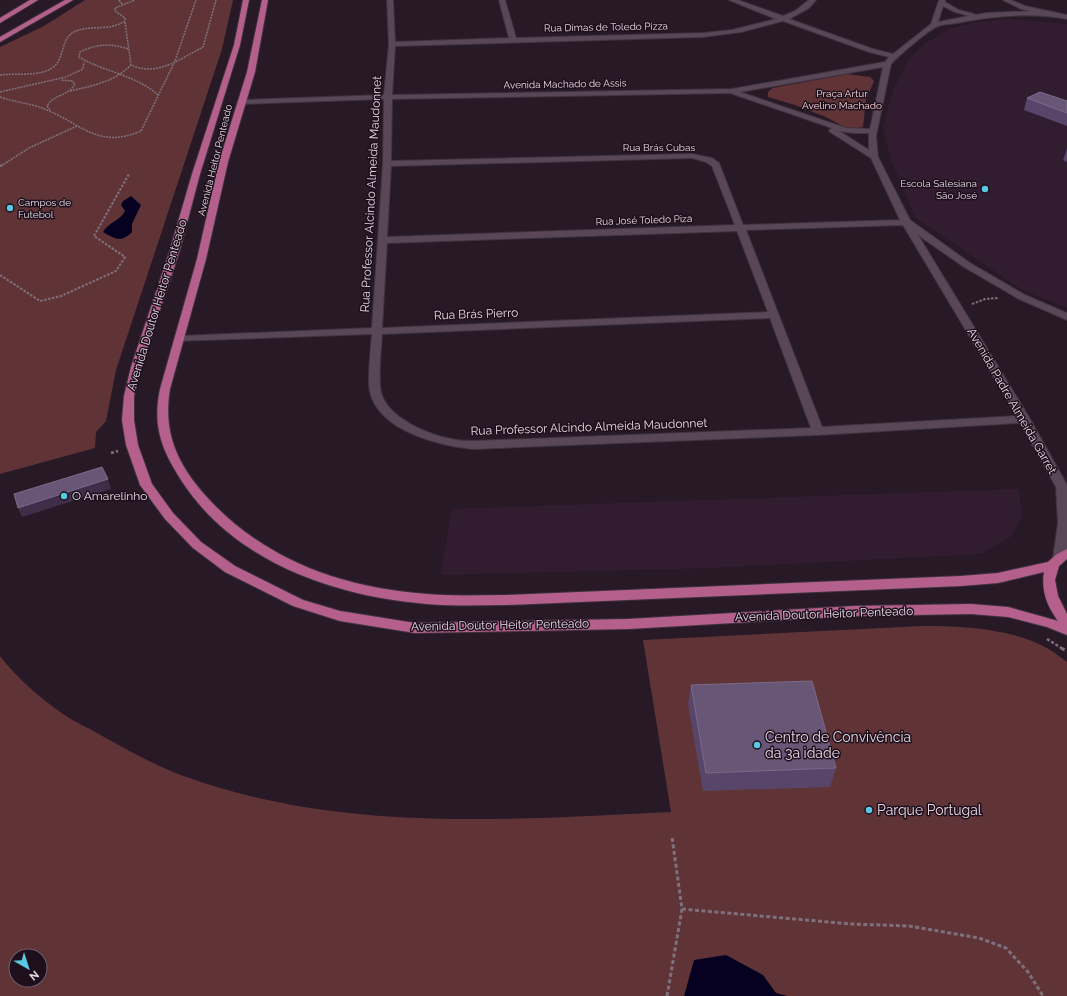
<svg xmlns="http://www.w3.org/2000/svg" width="1067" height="996" viewBox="0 0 1067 996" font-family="Raleway,sans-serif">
  <rect width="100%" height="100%" fill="#281927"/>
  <g fill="#321d30">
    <path d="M1009,19L1067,24V308L1022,290L915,217L891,160L883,128L893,90L908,60L926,43L951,28L976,22Z"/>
    <path d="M1019,489L1022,516L1012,536L981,554L708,568L440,575L452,509Z"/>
  </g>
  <g fill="#603437" fill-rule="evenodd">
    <path d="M85,0H233L222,49L116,370L106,421L96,432L95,448L0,474V47L44,26Z"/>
    <path d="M847,74L870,77L874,81L866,100L863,127L852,129L846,128L826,117L795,105L768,97V92L773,88Z"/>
    <path d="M922,626C961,626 1005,628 1041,645C1050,649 1059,656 1067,662V996H0V656C17,678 40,698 63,714C76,723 91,729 104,737C127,750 153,764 178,774C336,833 506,820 671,812L643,640ZM16,956H40V980H16Z"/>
  </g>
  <g fill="#060120">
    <path d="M131,196L141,205L132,224V232C121,243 115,239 103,232C109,222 121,220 125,211L121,205L123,201Z"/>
    <path d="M726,955L763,975L776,993L787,996H684L694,960Z"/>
  </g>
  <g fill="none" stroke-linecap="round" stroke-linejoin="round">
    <g stroke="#3f333e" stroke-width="2">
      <path id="minor" d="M387,0H393L395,42L509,38L499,0H505L516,38L703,33L732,30L776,19L729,0H738L783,16L795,11L809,0H816L809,8L789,19L873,49L893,54L931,24L939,0H945V2L959,10L974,14L975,15L987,13L1030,11L1021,9L1003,0H1011L1025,6L1067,15V19C1031,12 993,16 957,23C950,24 941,24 936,27C925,33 899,55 891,64L876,136L878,157L910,220L970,263L1025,295L1067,313V320L1019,299L964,267L918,235L1030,419L1067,485V550L1063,561L1059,562L1055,561L1053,558L1058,523L1056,487L1020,423L818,435L474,449C440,446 379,431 370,392C367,380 371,348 372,334L176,341L175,339L180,336L372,328L383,164L384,99L241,104L237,102L241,100L384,95L389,44ZM943,6L955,12L969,16L938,22ZM783,21L869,52L889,57L885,62L732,89L392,95L395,46L703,37L741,32ZM883,67L870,129L846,128L740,92ZM730,93L832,128L829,130L830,132L871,158L900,220L743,225L719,163L712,158L692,154L391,161L392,99ZM839,131L853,133H869V150ZM692,158L706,162L712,166L735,225L387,237L391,166ZM903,225L1017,416L822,427L746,230ZM737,231L768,312L382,328L387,243ZM770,318L811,428L474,441C467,441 459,441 452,439C429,435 387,418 381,392C378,381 381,347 382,334Z"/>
    </g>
    <g stroke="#3f333e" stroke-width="2">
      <g id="major">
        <path d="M30,0H38L0,23V18Z"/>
        <path d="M65,0H73L0,42V37Z"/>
        <path d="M243,0H249L240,45L200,174L179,253L141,367L134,396V420L138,445L152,484L173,513L201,542L235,566L303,600L340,611L415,623L628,619L855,606L971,604L1008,607L1058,621C1047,606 1041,591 1044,572L998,583L961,586L506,605C485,605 463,606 442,605C346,600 239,567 183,483C162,451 152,427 160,389L197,259L219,162L247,72L262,0H268L255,72L228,162L206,259L170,389C163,431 176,462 204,494C266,564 351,591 442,595C464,596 485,595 506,595L961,576L998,573L1048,562L1057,554L1067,549V559L1059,566L1055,580L1058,596L1067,614V635L1047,627L1008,617L971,614L855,616L628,629L415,633L340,621L293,606L225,572L193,548L165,519L140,485L126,445L122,420L124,396L131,367L169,253L192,174L234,45Z"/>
      </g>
    </g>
    <g stroke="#7e717d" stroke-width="1.5" stroke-dasharray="2 1" stroke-linecap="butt">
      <path d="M119,0L122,4"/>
      <path d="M125,22L131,65C157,77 180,59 203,47L216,0"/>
      <path d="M128,49C111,43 96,44 80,52L79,57C104,72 136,75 158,95"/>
      <path d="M0,75C16,73 38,77 52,68C65,60 60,39 74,32C90,24 108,32 125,21V18L115,11V8L135,0"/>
      <path d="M70,91C92,86 114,82 131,65"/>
      <path d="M0,92L66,77L83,69L84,62"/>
      <path d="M0,97C14,102 28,103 42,108C80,122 97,150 141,131L175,61L196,0"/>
      <path d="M50,110L47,106C54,94 69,96 75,84L72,81L61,80"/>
      <path d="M1,166L29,148L77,126"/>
    </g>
    <g stroke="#7e717d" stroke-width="2" stroke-dasharray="2.5 1.5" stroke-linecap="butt">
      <path d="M0,166L2,165"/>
      <path d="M0,275L40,301L61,296L116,271L125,257L94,236L129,174"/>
      <path d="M972,304L985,299L998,298"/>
    </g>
    <g stroke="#7e717d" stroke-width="2.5" stroke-dasharray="3 2" stroke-linecap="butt">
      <path d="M111,453L118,451"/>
      <path d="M1047,639L1063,649"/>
    </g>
    <g stroke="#7e717d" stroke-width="3" stroke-dasharray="4 2.5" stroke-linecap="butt">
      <path d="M1061,648L1067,651"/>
      <path d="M682,909L851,924L909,926L979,938L1006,948L1028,972L1043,996"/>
      <path d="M667,996L682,909L672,837"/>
    </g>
    <use href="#minor" fill="#594757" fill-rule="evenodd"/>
    <use href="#major" fill="#b5608c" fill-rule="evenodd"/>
  </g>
  <g fill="#58466a">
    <path d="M1027,98L1067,101V126L1024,110Z"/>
    <path d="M1067,149V162L1063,160Z"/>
    <path d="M691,685L836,768L830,787L703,791L688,704Z"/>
  </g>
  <path fill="#3f2d4a" d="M108,479L111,489L22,517L18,508Z"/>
  <g fill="#685677" stroke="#7b6a88">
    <path d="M1040,92L1067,101V113L1027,98Z"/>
    <path d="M102,467L108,479L18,508L14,494Z"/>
    <path d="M812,681L836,768L706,773L691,685Z"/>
  </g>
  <g fill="#57c9e2" stroke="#1e0f1d" stroke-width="1.5">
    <circle cx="985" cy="189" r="4"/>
    <circle cx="10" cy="208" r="4"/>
    <circle cx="64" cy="496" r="4"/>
    <circle cx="757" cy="745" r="4"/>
    <circle cx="869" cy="810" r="4"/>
  </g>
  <g text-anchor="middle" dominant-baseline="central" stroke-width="3" stroke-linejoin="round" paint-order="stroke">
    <g font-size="10" fill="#e4d9e3" stroke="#1e0f1d">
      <text transform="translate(606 27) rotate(-1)">Rua Dimas de Toledo Pizza</text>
      <text transform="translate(565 84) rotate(-1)">Avenida Machado de Assis</text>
      <text x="659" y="147">Rua Brás Cubas</text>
      <text transform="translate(215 160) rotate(-76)">Avenida Heitor Penteado</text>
      <text transform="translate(644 220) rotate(-2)">Rua José Toledo Piza</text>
    </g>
    <g font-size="10" fill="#fbd8d9" stroke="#1e0f1d">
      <text x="842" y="93">Praça Artur<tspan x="842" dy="12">Avelino Machado</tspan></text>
    </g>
    <g font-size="10" fill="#e4d9e3" stroke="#1e0f1d" text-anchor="end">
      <text x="977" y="183">Escola Salesiana<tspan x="977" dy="12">São José</tspan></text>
      <text x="18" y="202" text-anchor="start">Campos de<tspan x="18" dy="12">Futebol</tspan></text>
    </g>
    <g font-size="12" fill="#e4d9e3" stroke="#1e0f1d">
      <text transform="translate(371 194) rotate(-87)">Rua Professor Alcindo Almeida Maudonnet</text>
      <text transform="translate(157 305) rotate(-73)">Avenida Doutor Heitor Penteado</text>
      <text transform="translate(476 314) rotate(-2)">Rua Brás Pierro</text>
      <text transform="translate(1012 401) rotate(60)">Avenida Padre Almeida Garret</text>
      <text transform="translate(589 427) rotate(-2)">Rua Professor Alcindo Almeida Maudonnet</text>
      <text transform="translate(824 614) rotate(-2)">Avenida Doutor Heitor Penteado</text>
      <text transform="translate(500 625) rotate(-1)">Avenida Doutor Heitor Penteado</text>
    </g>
    <g font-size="12" fill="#e4d9e3" stroke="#1e0f1d" text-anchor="start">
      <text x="72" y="496">O Amarelinho</text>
    </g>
    <g font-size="14" fill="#e4d9e3" stroke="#1e0f1d" text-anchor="start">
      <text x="765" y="737">Centro de Convivência<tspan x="765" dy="16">da 3a idade</tspan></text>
      <text x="877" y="810">Parque Portugal</text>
    </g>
  </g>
  <g transform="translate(28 968) rotate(141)"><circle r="19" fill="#1e0f1d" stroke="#6d606c"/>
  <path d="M0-3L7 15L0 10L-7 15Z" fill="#57c9e2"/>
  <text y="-6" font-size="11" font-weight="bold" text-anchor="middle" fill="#e4d9e3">N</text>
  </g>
</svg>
